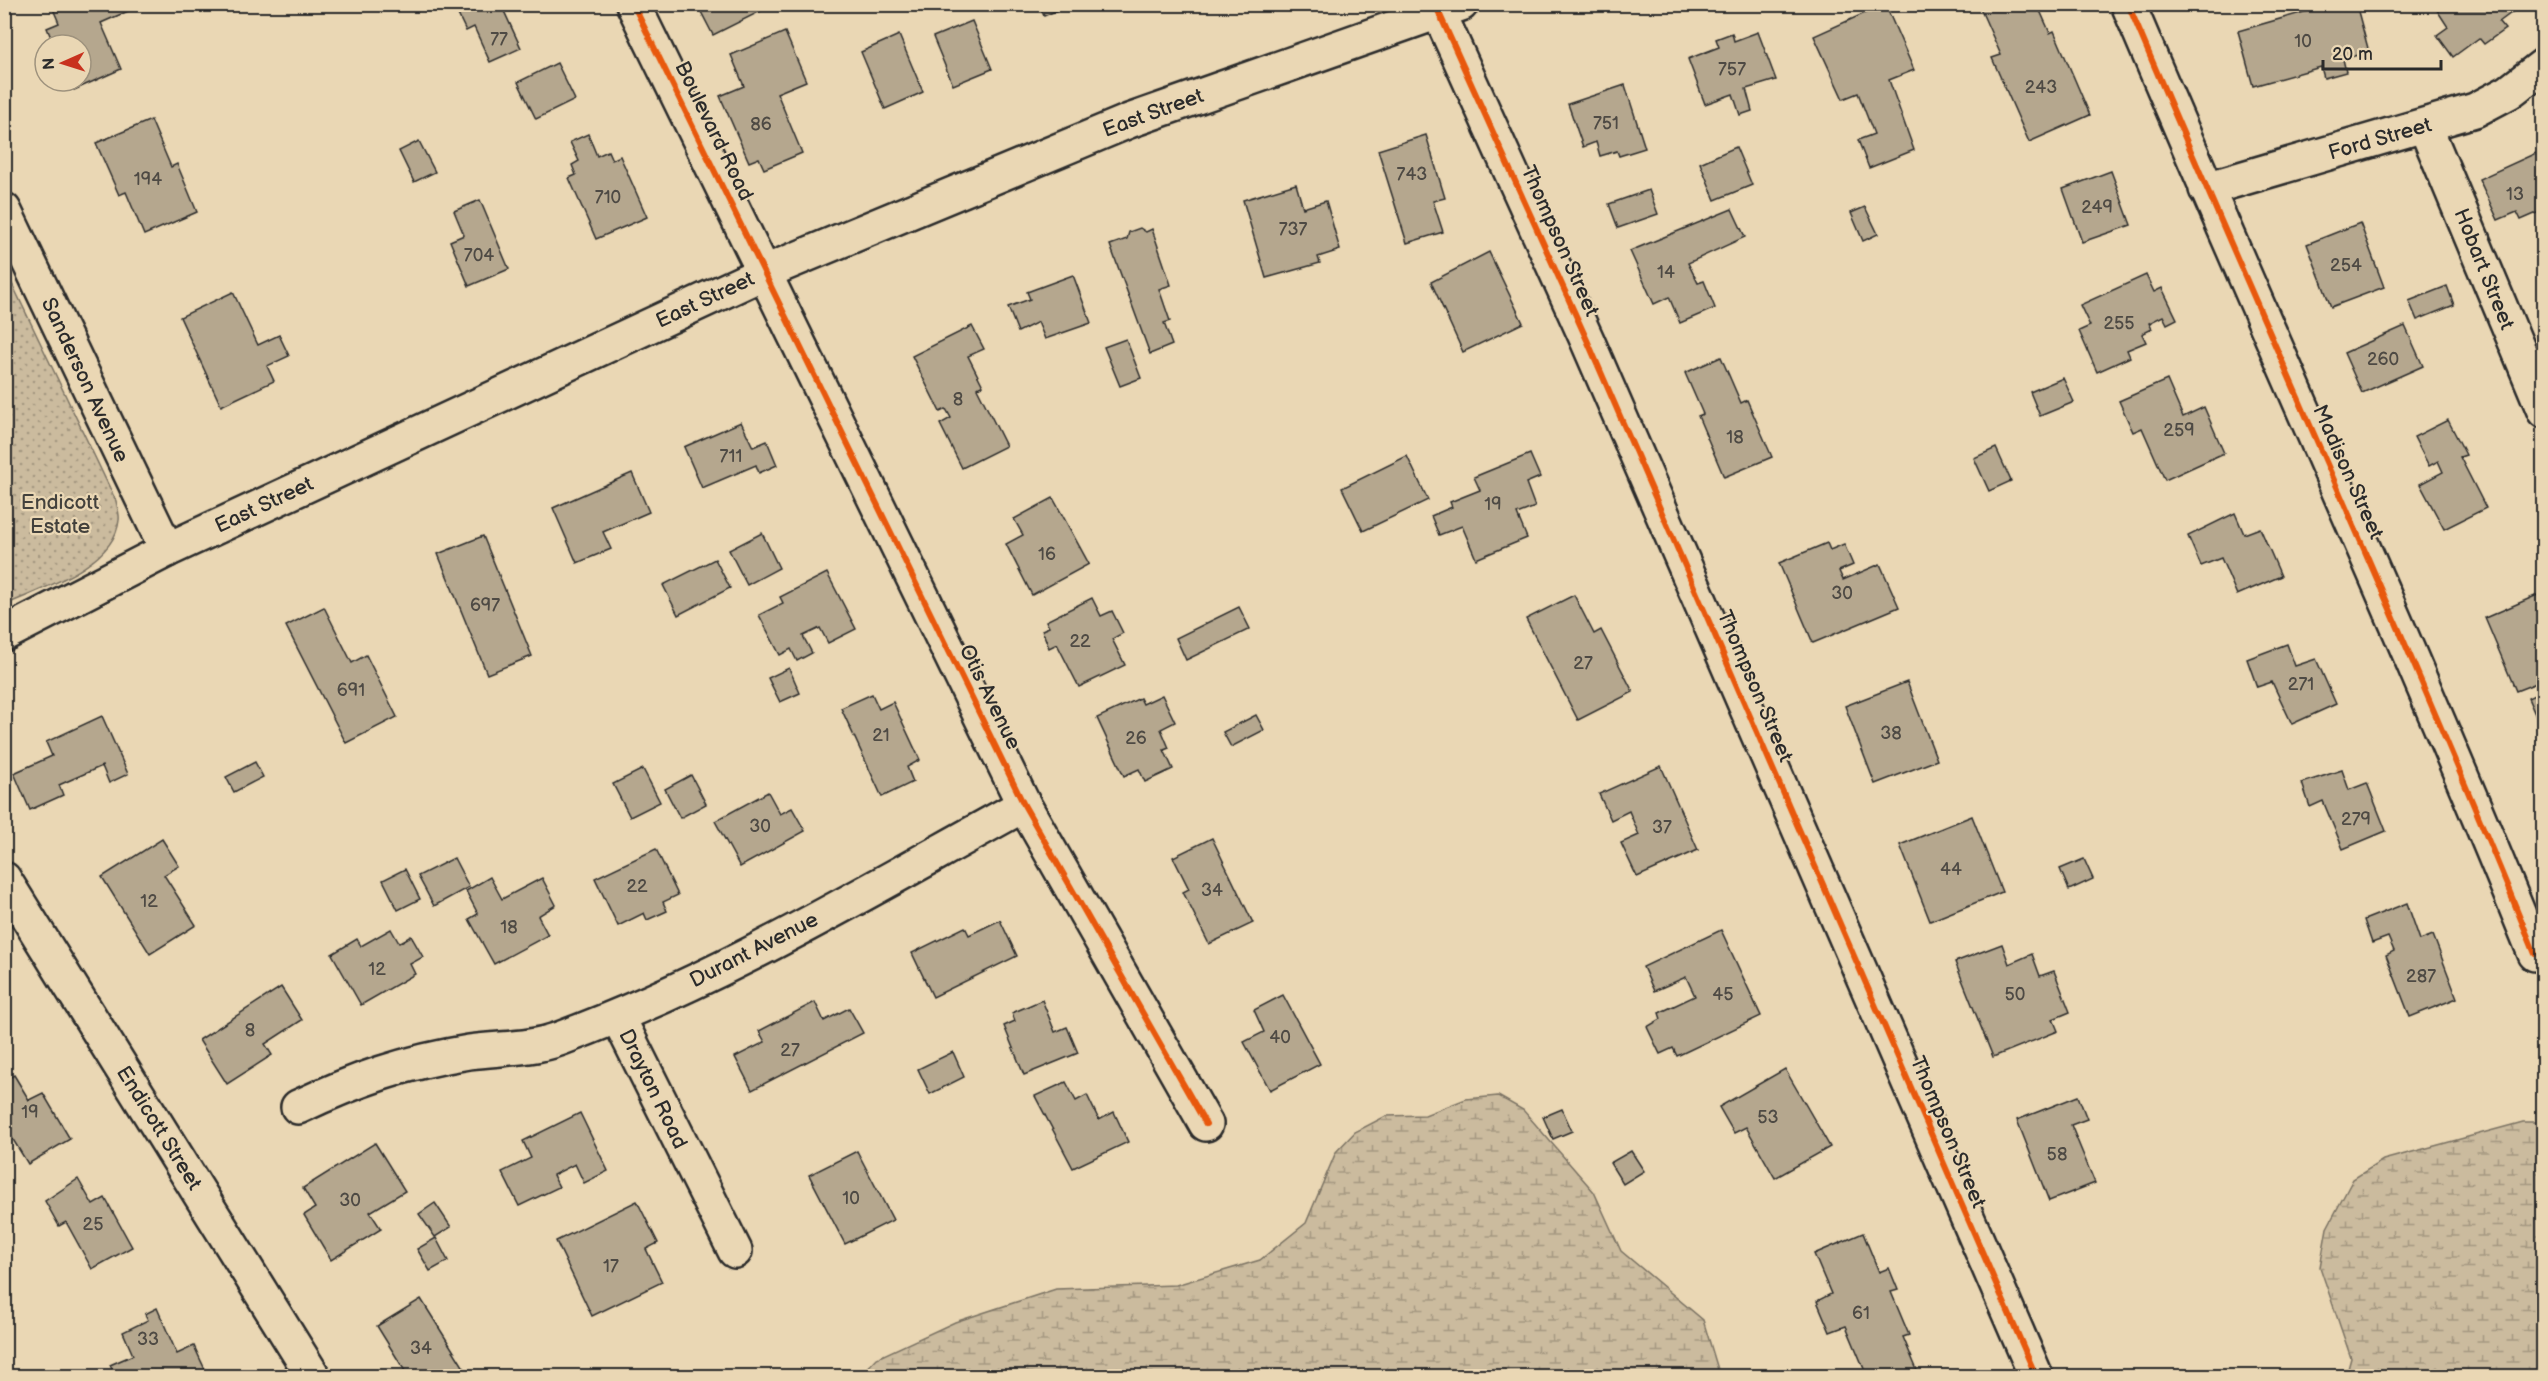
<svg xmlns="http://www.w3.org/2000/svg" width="2548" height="1381" viewBox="0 0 2548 1381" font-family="'Balsamiq Sans',sans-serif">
  <defs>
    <pattern id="wetland-marsh" width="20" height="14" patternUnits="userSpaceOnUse" patternTransform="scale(1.5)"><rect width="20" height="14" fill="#cbbb9e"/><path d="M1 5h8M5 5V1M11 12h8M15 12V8" fill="none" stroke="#a59881"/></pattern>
    <pattern id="park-dots" width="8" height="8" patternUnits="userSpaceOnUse" patternTransform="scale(1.5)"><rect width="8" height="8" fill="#cbbb9e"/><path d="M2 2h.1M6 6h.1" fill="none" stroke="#a59881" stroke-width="1.8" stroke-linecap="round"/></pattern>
  </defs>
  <rect width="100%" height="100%" fill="#ead7b4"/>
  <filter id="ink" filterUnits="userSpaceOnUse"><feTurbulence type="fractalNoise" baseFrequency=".0167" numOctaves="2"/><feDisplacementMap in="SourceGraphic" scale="12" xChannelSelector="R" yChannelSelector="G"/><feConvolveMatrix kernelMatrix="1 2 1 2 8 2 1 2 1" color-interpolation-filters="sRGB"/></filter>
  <g filter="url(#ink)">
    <g fill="url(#wetland-marsh)" stroke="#7b7364" stroke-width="1.5">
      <path d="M1498,1096L1523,1110L1594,1192L1621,1251L1703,1320L1720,1376H860L877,1358L955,1322L1056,1289L1176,1285L1260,1260L1306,1223L1336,1152L1355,1132L1386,1116L1425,1115L1466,1099Z"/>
      <path d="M2523,1122H2543V1376H2346L2351,1358L2320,1267L2327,1228L2353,1179L2383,1160Z"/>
    </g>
    <path fill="url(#park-dots)" stroke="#7b7364" stroke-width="1.5" d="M4,267L116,501C117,507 120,514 119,520C115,566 40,589 5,605Z"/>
    <g fill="#b5a78e" stroke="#2b2b2b" stroke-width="1.5">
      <path d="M51,4H134L135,8L101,23L121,69L74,90L70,81H81V45H54L47,28L59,23Z"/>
      <path d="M453,4H508L510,8L504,11L521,48L490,62L474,27L466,31Z"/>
      <path d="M697,4H763L765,9L713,35Z"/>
      <path d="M1039,4H1072L1044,16Z"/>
      <path d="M1885,4L1914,70L1889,80L1914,150L1869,168L1858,140L1874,134L1858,93L1843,99L1814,36Z"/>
      <path d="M1989,4H2037L2050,33L2054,31L2090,115L2029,142L1992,58L2001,55L1980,8Z"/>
      <path d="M2332,4H2356L2369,52L2343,59L2346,72L2324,78L2321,67L2253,86L2238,31Z"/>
      <path d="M2511,4L2515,10L2499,22L2505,29L2484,44L2479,38L2453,57L2437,35L2448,27L2433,4Z"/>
      <path d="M972,21L992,69L953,85L933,37Z"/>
      <path d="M785,32L806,81L777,93L802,153L764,169L759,158L749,162L720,96L744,86L731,55Z"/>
      <path d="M1758,32L1776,80L1746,89L1752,111L1740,115L1733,94L1705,104L1688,59L1719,47L1716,39L1732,33L1734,41Z"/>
      <path d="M899,35L923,92L885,109L861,52Z"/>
      <path d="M557,63L575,100L536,119L518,82Z"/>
      <path d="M1625,85L1645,148L1619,156L1617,151L1600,156L1596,142L1583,147L1568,104Z"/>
      <path d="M151,120L171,167L177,164L197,212L144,235L126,192L119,195L96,143Z"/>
      <path d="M588,134L597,156L608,151L612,160L620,156L647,217L596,239L569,178L576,175L572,165L579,161L570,142Z"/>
      <path d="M1426,135L1445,198L1433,201L1443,232L1407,243L1378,150Z"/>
      <path d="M419,141L435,172L414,182L399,151Z"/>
      <path d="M1736,147L1752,185L1715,200L1700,163Z"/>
      <path d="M2536,153L2544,169V210L2521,220L2517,212L2498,220L2479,179Z"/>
      <path d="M2111,171L2131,225L2082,242L2063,189Z"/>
      <path d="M1296,184L1303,208L1326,201L1340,250L1318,257L1320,263L1266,278L1243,200Z"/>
      <path d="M1649,190L1658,214L1618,228L1609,204Z"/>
      <path d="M480,200L509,269L469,286L450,241L464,235L454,211Z"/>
      <path d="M1865,207L1878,234L1863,241L1851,213Z"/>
      <path d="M1732,209L1745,237L1688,263L1698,283L1704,281L1715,308L1680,323L1669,297L1654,304L1630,251Z"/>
      <path d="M2360,223L2384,287L2331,307L2307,244Z"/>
      <path d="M1140,228L1146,232L1152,229L1171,285L1159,289L1170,321L1164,323L1172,345L1150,354L1110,245L1127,239L1129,232Z"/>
      <path d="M1489,252L1523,323L1463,352L1431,282Z"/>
      <path d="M1073,275L1091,323L1045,339L1038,322L1018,332L1008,307L1030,299L1027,292Z"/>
      <path d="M2146,275L2154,292L2162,288L2177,319L2167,324L2163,316L2149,323L2152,329L2142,334L2146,342L2127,350L2130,357L2097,372L2079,331L2090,326L2080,305Z"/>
      <path d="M2447,286L2454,305L2417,320L2409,301Z"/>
      <path d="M233,292L258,345L279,335L289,356L267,366L274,381L221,406L180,317Z"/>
      <path d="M972,326L984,349L968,356L983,386L977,388L1006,446L962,468L940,424L951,418L946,409L940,412L912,356Z"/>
      <path d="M2405,326L2423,366L2362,393L2344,353Z"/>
      <path d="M1126,339L1141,378L1120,386L1104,347Z"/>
      <path d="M1721,357L1741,403L1747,400L1772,457L1724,477L1698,416L1703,414L1685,373Z"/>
      <path d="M2063,378L2074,402L2040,416L2030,392Z"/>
      <path d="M2167,380L2183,417L2204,407L2224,453L2165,480L2142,428L2133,432L2119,401Z"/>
      <path d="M2448,420L2466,455L2460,457L2486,508L2444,529L2420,484L2443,472L2438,461L2429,466L2414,437Z"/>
      <path d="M741,422L753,447L767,441L777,465L759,473L756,465L702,488L684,447Z"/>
      <path d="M1996,448L2011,481L1989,491L1974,458Z"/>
      <path d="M1530,454L1540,477L1526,483L1535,507L1517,514L1527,538L1476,559L1462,526L1439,535L1431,516L1452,507L1450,502L1480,490L1474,477Z"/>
      <path d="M1407,456L1428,500L1363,531L1342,488Z"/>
      <path d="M632,473L649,512L603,532L611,549L577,563L553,508Z"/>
      <path d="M1053,498L1089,564L1032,595L1006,544L1023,535L1014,519Z"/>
      <path d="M2235,513L2244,534L2260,528L2281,576L2237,595L2221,558L2201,566L2188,536Z"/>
      <path d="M762,533L779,568L747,585L729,550Z"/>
      <path d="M483,536L532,656L487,674L438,554Z"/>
      <path d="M1827,543L1830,550L1844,544L1853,565L1839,571L1843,580L1880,564L1899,607L1813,643L1779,563Z"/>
      <path d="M715,559L730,588L678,615L663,585Z"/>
      <path d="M827,573L856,629L828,643L820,628L803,636L812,653L797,661L791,649L780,655L759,615L783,603L780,597Z"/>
      <path d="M2542,593L2544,596V735L2528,698L2543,691L2539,682L2516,691L2485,618Z"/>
      <path d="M1574,595L1594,634L1601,630L1633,692L1578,720L1526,619Z"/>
      <path d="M1092,598L1101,616L1112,611L1123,633L1112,639L1125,665L1079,687L1057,644L1049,648L1042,630L1049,627L1046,621Z"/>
      <path d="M324,607L352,663L366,655L397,717L346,743L286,626Z"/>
      <path d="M1239,607L1250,629L1186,660L1176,638Z"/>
      <path d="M2287,644L2295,666L2316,659L2336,704L2292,724L2272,682L2257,687L2247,659Z"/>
      <path d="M789,668L800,693L780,702L768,678Z"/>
      <path d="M1907,682L1937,760L1875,784L1845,706Z"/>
      <path d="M872,694L879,709L893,702L920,760L907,767L913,782L882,797L841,708Z"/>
      <path d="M1162,695L1175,722L1161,729L1169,748L1164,750L1173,769L1145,782L1139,769L1124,776L1097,718L1140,698L1143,704Z"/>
      <path d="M1256,715L1264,730L1231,747L1223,732Z"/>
      <path d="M102,716L128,774L109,783L102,766L59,785L63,795L30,810L14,773L52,756L46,742Z"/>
      <path d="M255,762L263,777L234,792L226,777Z"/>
      <path d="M1661,766L1698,850L1637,877L1621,843L1639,835L1629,811L1611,820L1599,794Z"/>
      <path d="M643,769L660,802L630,817L613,784Z"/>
      <path d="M2342,770L2349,790L2367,783L2386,831L2343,849L2323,801L2310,807L2302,783Z"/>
      <path d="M691,775L706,804L680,818L665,789Z"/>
      <path d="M768,792L780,814L792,808L805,831L740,867L715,821Z"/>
      <path d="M1972,816L2002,892L1930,921L1900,845Z"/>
      <path d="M1212,838L1253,923L1209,944L1183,892L1189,889L1173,857Z"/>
      <path d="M162,839L179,866L164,875L196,925L150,954L102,877Z"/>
      <path d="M656,849L678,895L663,902L667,911L647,920L644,913L618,926L595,878Z"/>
      <path d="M454,858L469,887L434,906L418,876Z"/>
      <path d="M2084,859L2093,879L2069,890L2060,869Z"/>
      <path d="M405,869L420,899L398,910L383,880Z"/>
      <path d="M490,877L502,899L542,878L556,905L538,916L548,935L494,964L469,919L478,914L466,891Z"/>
      <path d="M2407,903L2420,940L2433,935L2457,998L2410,1017L2386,955L2394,951L2388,937L2372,943L2364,920Z"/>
      <path d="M1000,920L1017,956L933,997L912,953L965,927L969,935Z"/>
      <path d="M391,929L399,943L411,936L423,957L410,964L415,974L361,1005L332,954L357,939L361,946Z"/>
      <path d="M1721,930L1761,1016L1677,1056L1673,1048L1660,1054L1647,1027L1661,1019L1659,1013L1695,996L1686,977L1654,991L1643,967Z"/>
      <path d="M2002,944L2009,964L2032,954L2040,976L2054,971L2070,1012L2053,1019L2058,1031L1993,1057L1955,962Z"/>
      <path d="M281,987L302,1020L265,1044L272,1055L227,1084L199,1040Z"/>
      <path d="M1283,995L1320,1064L1270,1090L1244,1042L1264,1032L1254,1010Z"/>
      <path d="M1042,1000L1055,1032L1067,1027L1078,1053L1024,1075L1004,1026L1015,1021L1012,1013Z"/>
      <path d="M815,1002L824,1021L849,1008L863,1033L752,1090L735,1057L765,1042L759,1031Z"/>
      <path d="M953,1052L964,1077L930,1094L918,1069Z"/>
      <path d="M1785,1069L1830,1147L1775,1178L1746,1127L1734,1133L1719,1107Z"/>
      <path d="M14,1075L29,1100L43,1093L70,1139L28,1164L4,1125V1081Z"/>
      <path d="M1066,1082L1076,1101L1087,1095L1099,1120L1114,1112L1128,1142L1073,1168L1035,1096Z"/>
      <path d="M2078,1096L2087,1119L2071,1125L2095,1183L2049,1201L2017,1120Z"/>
      <path d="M1562,1109L1572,1131L1553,1139L1543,1117Z"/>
      <path d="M580,1113L608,1171L584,1183L575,1164L553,1175L559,1187L519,1206L502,1172L531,1158L523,1141Z"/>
      <path d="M375,1143L405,1191L370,1212L381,1229L331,1260L304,1215L315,1208L303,1188Z"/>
      <path d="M857,1151L893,1220L845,1244L809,1175Z"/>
      <path d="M1631,1151L1644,1171L1623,1184L1610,1163Z"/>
      <path d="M78,1179L93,1205L105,1198L132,1247L92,1269L66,1222L59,1226L45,1201Z"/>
      <path d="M637,1201L658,1243L646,1249L662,1282L592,1316L556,1241Z"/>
      <path d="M435,1203L451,1227L435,1237L419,1214Z"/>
      <path d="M1863,1233L1879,1272L1889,1268L1898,1290L1891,1292L1909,1335L1903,1337L1917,1370L1902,1376H1867L1846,1326L1830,1332L1817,1301L1831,1294L1814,1254Z"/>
      <path d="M436,1238L448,1261L430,1271L417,1249Z"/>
      <path d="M421,1299L466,1371L457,1376H408L377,1326Z"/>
      <path d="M157,1308L177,1354L194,1346L208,1376H157L154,1371L142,1376H115L110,1365L133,1355L123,1332L148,1320L145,1314Z"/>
    </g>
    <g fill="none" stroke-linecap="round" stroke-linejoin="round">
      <g stroke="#2b2b2b" stroke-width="38">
        <g id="minor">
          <path d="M633,4L1024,805L1206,1124"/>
          <path d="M1435,4L1587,340L2036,1376"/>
          <path d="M2128,4C2262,322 2406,635 2535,954"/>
          <path d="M2425,126L2544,411"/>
          <path d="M2206,189L2475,110L2509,92L2544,65"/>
          <path d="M4,879L313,1376"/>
          <path d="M618,1017L735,1251"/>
          <path d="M298,1107C355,1080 406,1062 469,1052C498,1048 532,1049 559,1039C722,979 872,888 1024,805"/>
        </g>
      </g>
      <g stroke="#2b2b2b" stroke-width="38">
        <path id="tertiary" d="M4,210L167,550"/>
      </g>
      <g stroke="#2b2b2b" stroke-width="38">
        <path id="secondary" d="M4,634L167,550L765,272L1129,121L1461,4"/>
      </g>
      <use href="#minor" stroke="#ead7b4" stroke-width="33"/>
      <use href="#tertiary" stroke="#ead7b4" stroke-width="33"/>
      <use href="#secondary" stroke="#ead7b4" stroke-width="33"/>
      <g stroke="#ead7b4" stroke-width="10">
        <g id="cycleway">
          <path d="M633,4L1024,805L1206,1124"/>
          <path d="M1435,4L1587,340L2036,1376"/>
          <path d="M2128,4C2262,322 2406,635 2535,954"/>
        </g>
      </g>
      <use href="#cycleway" stroke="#e8590c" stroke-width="6"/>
    </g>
  </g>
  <g text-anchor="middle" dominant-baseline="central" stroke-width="4.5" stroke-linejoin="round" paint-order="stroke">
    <g font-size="18" fill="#4e4a44">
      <text x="499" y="39">77</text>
      <text x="2303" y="41">10</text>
      <text x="1732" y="69">757</text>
      <text x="2041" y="87">243</text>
      <text x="1606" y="123">751</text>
      <text x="761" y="124">86</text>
      <text x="1412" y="174">743</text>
      <text x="148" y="179">194</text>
      <text x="2515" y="194">13</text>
      <text x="608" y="197">710</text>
      <text x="2097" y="207">249</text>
      <text x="1293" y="229">737</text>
      <text x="479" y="255">704</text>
      <text x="2346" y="265">254</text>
      <text x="1666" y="272">14</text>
      <text x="2119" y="323">255</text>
      <text x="2383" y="359">260</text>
      <text x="958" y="399">8</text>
      <text x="2179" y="430">259</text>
      <text x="1735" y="437">18</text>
      <text x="731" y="456">711</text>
      <text x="1493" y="504">19</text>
      <text x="1047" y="554">16</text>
      <text x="1842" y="593">30</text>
      <text x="485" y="605">697</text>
      <text x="1080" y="641">22</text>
      <text x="1583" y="663">27</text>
      <text x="2301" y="684">271</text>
      <text x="351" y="690">691</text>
      <text x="1891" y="733">38</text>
      <text x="881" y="735">21</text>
      <text x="1136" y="738">26</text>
      <text x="2356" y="819">279</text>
      <text x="760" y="826">30</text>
      <text x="1662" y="827">37</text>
      <text x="1951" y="869">44</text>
      <text x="637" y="886">22</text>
      <text x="1212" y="890">34</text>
      <text x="149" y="901">12</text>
      <text x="509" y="927">18</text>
      <text x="377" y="969">12</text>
      <text x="2421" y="976">287</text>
      <text x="1723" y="994">45</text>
      <text x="2015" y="994">50</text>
      <text x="250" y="1030">8</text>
      <text x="1280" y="1037">40</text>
      <text x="790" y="1050">27</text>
      <text x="30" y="1112">19</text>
      <text x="1768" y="1117">53</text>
      <text x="2057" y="1154">58</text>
      <text x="851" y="1198">10</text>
      <text x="350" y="1200">30</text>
      <text x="93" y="1224">25</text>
      <text x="611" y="1266">17</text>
      <text x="1861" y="1313">61</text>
      <text x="148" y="1339">33</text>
      <text x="421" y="1348">34</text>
    </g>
    <g font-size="21" fill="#2b2b2b" stroke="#ead7b4">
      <text transform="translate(1153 113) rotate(-20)">East Street</text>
      <text transform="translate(714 131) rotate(64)">Boulevard Road</text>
      <text transform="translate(2380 139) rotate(-16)">Ford Street</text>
      <text transform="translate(1560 241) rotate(66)">Thompson Street</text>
      <text transform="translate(2484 269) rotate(68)">Hobart Street</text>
      <text transform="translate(705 300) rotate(-25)">East Street</text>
      <text transform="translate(85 380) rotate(65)">Sanderson Avenue</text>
      <text transform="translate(2348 472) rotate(66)">Madison Street</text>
      <text transform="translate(264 505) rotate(-25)">East Street</text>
      <text transform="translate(1755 686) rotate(67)">Thompson Street</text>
      <text transform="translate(990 697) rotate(64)">Otis Avenue</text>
      <text transform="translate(754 950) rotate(-27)">Durant Avenue</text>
      <text transform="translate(653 1089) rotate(64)">Drayton Road</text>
      <text transform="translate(159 1128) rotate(58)">Endicott Street</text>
      <text transform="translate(1948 1132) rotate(67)">Thompson Street</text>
    </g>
    <g font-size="21" fill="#43413c" stroke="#ead7b4">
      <text x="60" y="502">Endicott<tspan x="60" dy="24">Estate</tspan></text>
    </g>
  </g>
  <rect width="2548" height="1381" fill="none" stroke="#ead7b4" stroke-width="24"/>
  <rect x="12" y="12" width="2524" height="1357" fill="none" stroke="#2b2b2b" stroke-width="2" filter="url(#ink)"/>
  <g transform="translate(63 63) rotate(267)"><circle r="28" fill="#ead7b4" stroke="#9e927d" stroke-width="1.5"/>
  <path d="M0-4.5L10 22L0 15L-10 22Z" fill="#c8321e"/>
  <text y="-9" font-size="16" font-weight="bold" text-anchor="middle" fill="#2b2b2b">N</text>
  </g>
  <path d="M2323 60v9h118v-9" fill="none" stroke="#2b2b2b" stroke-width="3"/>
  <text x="2332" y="60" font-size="18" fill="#2b2b2b" stroke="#ead7b4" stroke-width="4.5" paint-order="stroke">20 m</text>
</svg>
